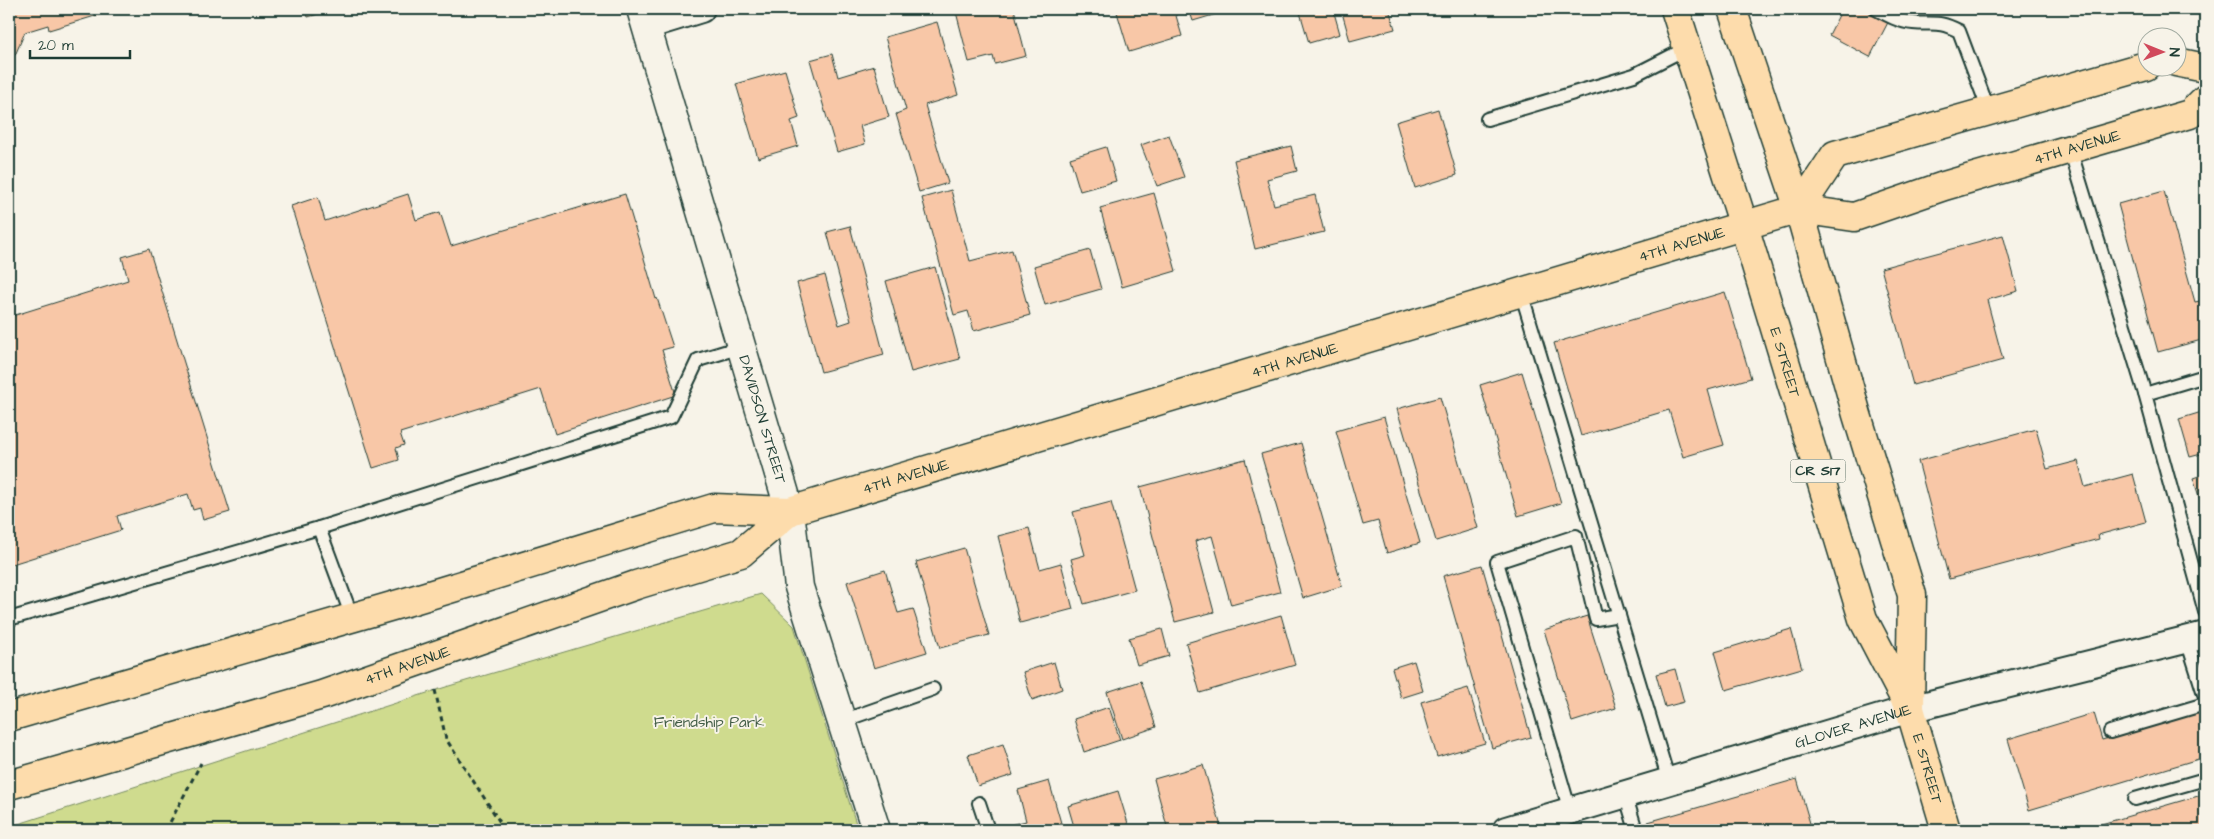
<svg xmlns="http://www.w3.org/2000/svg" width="2214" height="839" viewBox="0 0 2214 839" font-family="'Architects Daughter',sans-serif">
  <rect width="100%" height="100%" fill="#f7f3e8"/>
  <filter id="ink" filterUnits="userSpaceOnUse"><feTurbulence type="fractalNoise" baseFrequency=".02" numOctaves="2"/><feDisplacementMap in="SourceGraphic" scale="10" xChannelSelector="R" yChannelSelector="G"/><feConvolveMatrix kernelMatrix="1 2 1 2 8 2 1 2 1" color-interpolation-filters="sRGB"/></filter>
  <g filter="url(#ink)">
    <path fill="#cfdb8e" stroke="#778c61" d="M761,594L794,626L858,830H9V827L449,686Z"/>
    <g fill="#f8c7a7" stroke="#1f3d34">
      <path d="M9,9H118L49,30L48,25L25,32L16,53L9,62Z"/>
      <path d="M305,9H335L308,17Z"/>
      <path d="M967,9H1014L1026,56L995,64L993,56L969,62L956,12Z"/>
      <path d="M1116,9H1174L1182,36L1129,52Z"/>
      <path d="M1189,9H1233L1193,21Z"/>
      <path d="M1299,9H1333L1340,34L1309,43Z"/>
      <path d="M1341,9H1389L1395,29L1350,41Z"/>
      <path d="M1842,9H1895L1870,57L1829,35Z"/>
      <path d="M937,22L958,95L925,105L948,183L919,192L896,114L906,110L885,37Z"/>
      <path d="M832,54L838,77L874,66L889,117L860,126L865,144L837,152L810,60Z"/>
      <path d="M785,70L799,118L791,121L798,146L758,158L736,84Z"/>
      <path d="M1438,109L1457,175L1415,188L1396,122Z"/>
      <path d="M1169,135L1184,177L1157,186L1141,145Z"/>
      <path d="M1291,146L1297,171L1267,179L1274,205L1315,195L1324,232L1255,249L1234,160Z"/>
      <path d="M1106,147L1116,181L1080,191L1070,158Z"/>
      <path d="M951,190L970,261L1012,250L1030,315L974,331L968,311L954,315L922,198Z"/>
      <path d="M2164,191L2195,302L2205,300V339L2158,352L2118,204Z"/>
      <path d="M1154,193L1176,271L1122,287L1100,208Z"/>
      <path d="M408,194L416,220L440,212L451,246L625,194L656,299L657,298L673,347L662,350L676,395L555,434L541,389L400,433L404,445L396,448L399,460L373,468L291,206L318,197L325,221Z"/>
      <path d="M850,226L884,355L821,372L797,283L825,275L839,325L851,321L827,232Z"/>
      <path d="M2003,235L2018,291L1987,300L2003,360L1913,385L1881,268Z"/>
      <path d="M149,249L230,512L203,520L200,508L193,510L188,494L117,516L121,530L9,565V317L128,280L122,257Z"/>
      <path d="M1090,250L1101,289L1045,305L1034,266Z"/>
      <path d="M935,267L960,359L911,372L886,281Z"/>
      <path d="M1725,292L1751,378L1708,390L1724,445L1683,457L1669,410L1581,436L1554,343Z"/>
      <path d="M1522,372L1561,503L1518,516L1480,385Z"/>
      <path d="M1440,397L1478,528L1436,541L1397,409Z"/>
      <path d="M2205,411V453L2190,457L2179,419Z"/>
      <path d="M1384,417L1420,543L1387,553L1378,521L1363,525L1336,431Z"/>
      <path d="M2036,429L2047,469L2078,461L2085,487L2133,474L2146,522L2098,535L2099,539L1949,579L1918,461Z"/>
      <path d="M1301,443L1342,586L1303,598L1261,454Z"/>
      <path d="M1245,459L1280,592L1231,605L1212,536L1195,541L1214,612L1175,622L1140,487Z"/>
      <path d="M2205,474V515L2193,478Z"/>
      <path d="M1111,502L1135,590L1084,604L1071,559L1085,555L1073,512Z"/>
      <path d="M1029,528L1040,569L1061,563L1073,609L1020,623L998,536Z"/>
      <path d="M964,548L989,635L940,648L916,562Z"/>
      <path d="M1482,565L1531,737L1492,748L1443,576Z"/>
      <path d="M885,570L898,613L913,609L927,652L874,668L847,582Z"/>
      <path d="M1281,615L1295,665L1200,693L1186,643Z"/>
      <path d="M1587,616L1616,708L1572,722L1544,630Z"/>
      <path d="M1162,629L1169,656L1137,665L1129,638Z"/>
      <path d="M1791,629L1802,668L1726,690L1715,652Z"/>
      <path d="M1414,661L1423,691L1401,698L1392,668Z"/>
      <path d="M1054,662L1062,689L1032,700L1023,672Z"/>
      <path d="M1675,669L1684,702L1665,707L1656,674Z"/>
      <path d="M1141,681L1156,727L1122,739L1107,692Z"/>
      <path d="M1468,688L1485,743L1437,757L1421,702Z"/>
      <path d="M1109,707L1120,740L1084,752L1074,719Z"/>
      <path d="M2198,711L2205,734V757L2029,810L2008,739L2094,713L2102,740Z"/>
      <path d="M1003,744L1013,775L978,786L968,755Z"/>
      <path d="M1203,765L1222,830H1168L1154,779Z"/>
      <path d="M1797,779L1812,830H1650L1648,822Z"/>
      <path d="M1049,781L1063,830H1011L1010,825L1026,821L1018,790Z"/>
      <path d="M1118,791L1130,830H1075L1068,806Z"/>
      <path d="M2205,794V830H2085L2084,829Z"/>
    </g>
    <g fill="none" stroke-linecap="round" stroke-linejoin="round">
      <g stroke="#1f3d34" stroke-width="16">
        <g id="lane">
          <path d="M1876,9C1887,15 1900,22 1913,23C1935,25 1937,20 1959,31L1989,111"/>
          <path d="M1487,119L1634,75L1687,48"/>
          <path d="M2070,149L2145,394L2205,612"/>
          <path d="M1521,292L1669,781"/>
          <path d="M2145,394L2205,376"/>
          <path d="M319,528L671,417L698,360L741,347"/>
          <path d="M9,619L319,528L352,617"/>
          <path d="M2187,640L2205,697"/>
          <path d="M842,721L933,689"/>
          <path d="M2110,732L2205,704"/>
          <path d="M1625,794L1636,830"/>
          <path d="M2135,799L2205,779"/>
          <path d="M979,803L988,830"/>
          <path d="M1570,811L1497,562L1576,536L1596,619L1619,615"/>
        </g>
      </g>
      <g stroke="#1f3d34" stroke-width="30">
        <g id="street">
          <path d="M646,26L701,9"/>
          <path id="s1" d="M1506,830L1910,709L2205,635"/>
        </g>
      </g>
      <g stroke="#1f3d34" stroke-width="31">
        <g id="secondary">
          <path id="s2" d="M641,9L790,511L799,587L876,830"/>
        </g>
      </g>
      <g stroke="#1f3d34" stroke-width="31">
        <g id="primary">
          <path id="s3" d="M1675,9L1744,226L1863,619L1910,709L1946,830"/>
          <path d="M1732,9L1799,209L1857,415L1912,595L1910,707"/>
          <path d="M2176,62L2205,68"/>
          <path d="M1799,209L1835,155L2146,66"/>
          <path id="s4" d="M9,717L413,600L714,508L790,511L1799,209L1854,217L1944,186L2190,114L2205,99"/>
          <path id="s5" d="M9,785L322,695L636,585L741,553L790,511"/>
        </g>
      </g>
      <g stroke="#1f3d34" stroke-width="3" stroke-dasharray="5 4" stroke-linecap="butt">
        <path d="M435,690L446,739L505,830"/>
        <path d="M166,830L201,763"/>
      </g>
      <use href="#lane" stroke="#f7f3e8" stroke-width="12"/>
      <use href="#street" stroke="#f7f3e8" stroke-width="26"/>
      <use href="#secondary" stroke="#f7f3e8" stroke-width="28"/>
      <use href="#primary" stroke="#fddcac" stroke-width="28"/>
    </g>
  </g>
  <g text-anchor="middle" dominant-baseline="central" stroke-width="4" stroke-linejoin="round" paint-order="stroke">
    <rect fill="#f7f3e8" stroke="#60746a" stroke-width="1" x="1790.5" y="459.5" width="55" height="23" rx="4"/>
    <g font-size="14" font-weight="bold" fill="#1f3d34">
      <text x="1818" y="471">CR S17</text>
    </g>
    <g font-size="15" fill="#1f3d34" stroke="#f7f3e8">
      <text stroke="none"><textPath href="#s4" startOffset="2154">4TH AVENUE</textPath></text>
      <text stroke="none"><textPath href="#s4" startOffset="1742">4TH AVENUE</textPath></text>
      <text stroke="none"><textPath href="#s4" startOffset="1338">4TH AVENUE</textPath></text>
      <text stroke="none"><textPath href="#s3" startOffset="370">E STREET</textPath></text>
      <text stroke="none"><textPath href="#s2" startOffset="428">DAVIDSON STREET</textPath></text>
      <text stroke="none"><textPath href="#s4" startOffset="932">4TH AVENUE</textPath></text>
      <text stroke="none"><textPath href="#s5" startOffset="416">4TH AVENUE</textPath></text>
      <text stroke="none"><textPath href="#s1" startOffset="362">GLOVER AVENUE</textPath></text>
      <text stroke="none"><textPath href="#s3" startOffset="802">E STREET</textPath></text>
    </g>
    <g font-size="15" fill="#425d46" stroke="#f7f3e8">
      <text x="709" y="722">Friendship Park</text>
    </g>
  </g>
  <rect width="2214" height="839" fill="none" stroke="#f7f3e8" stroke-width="30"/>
  <rect x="15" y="15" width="2184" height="809" fill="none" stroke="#1f3d34" stroke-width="2" filter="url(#ink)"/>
  <g transform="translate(2162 52) rotate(91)"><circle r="24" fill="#f7f3e8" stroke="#a1aaa0"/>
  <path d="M0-4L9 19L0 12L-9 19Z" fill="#d1495b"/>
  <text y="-8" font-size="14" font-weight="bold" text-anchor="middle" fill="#1f3d34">N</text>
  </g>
  <path d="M30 50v8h100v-8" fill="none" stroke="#1f3d34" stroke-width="2.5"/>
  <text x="38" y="50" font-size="15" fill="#1f3d34" stroke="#f7f3e8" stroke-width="4" paint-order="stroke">20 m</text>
</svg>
